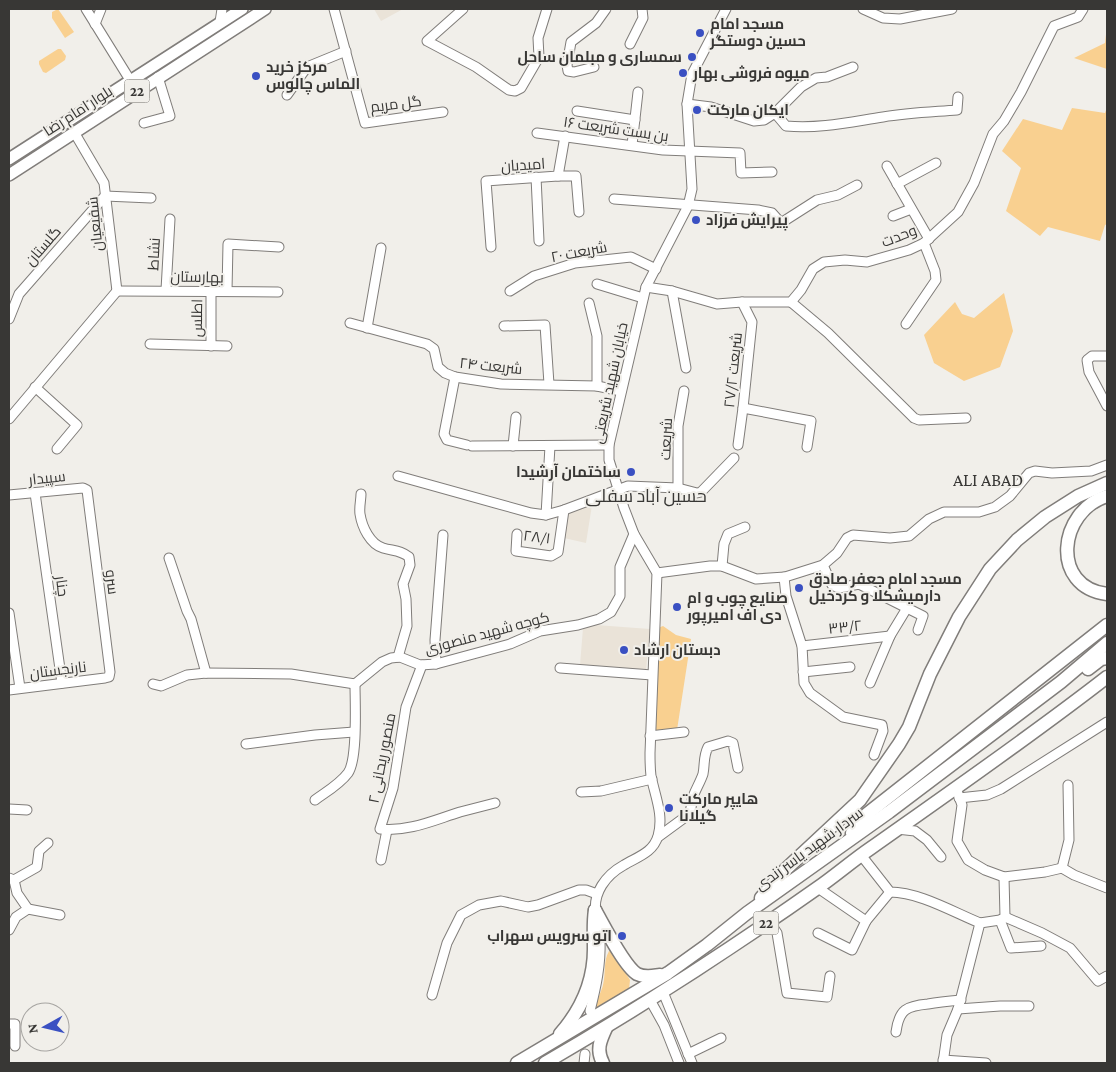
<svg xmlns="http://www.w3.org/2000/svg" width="1116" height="1072" viewBox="0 0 1116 1072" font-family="'Crimson Pro',Cairo,serif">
  <rect width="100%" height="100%" fill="#f1efea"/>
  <g fill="#eae3d8">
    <path d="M374,9H403L381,21Z"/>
    <path d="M592,505L586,543L564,538L566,513L579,507Z"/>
    <path d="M596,625L650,629L646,670L580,665L583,628Z"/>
  </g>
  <g fill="#f9d090">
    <path d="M58,9L74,32L65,38L52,18V12Z"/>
    <path d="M1107,26V69L1074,58L1105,43Z"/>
    <path d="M58,49H61L66,56L65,60L46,73L43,72L39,64V61Z"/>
    <path d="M1107,107V224L1105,225L1100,241L1048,227L1040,236L1006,211L1021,168L1002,151L1023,119L1062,130L1072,108L1105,113Z"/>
    <path d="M1004,293L1013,331L1000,367L964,381L934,363L924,335L955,302L962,314L974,318Z"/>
    <path d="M663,626L676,635L691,639L677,730L652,731L658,628Z"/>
    <path d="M609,951L613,952L630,980L629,990L596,1009C596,1000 601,993 603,985C606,974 603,961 609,951Z"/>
  </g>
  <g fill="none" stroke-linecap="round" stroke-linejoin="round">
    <g stroke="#807d7a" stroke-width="11">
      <g id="minor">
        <path d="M86,9L130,80"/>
        <path d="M334,9L365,123L443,112"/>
        <path d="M463,9L427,41L476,67L509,90L515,91L521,88L539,57L538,38L547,9"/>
        <path d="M863,9L883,18L900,19L952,9"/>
        <path d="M220,22L222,9"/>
        <path d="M95,24L101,9"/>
        <path d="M630,44L643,18L642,9"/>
        <path d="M594,67L574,72L568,71L567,65L571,42L596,23L606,9"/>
        <path d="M287,95L307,67L346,51"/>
        <path d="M687,104L711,107L754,121L764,120L775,113L801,87L816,78L827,77L853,67"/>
        <path d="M577,111L635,120"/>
        <path d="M775,113L786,126C820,129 850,122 883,117C907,113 932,112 957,110L958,97"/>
        <path d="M144,123L170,116L158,77"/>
        <path d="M74,132L104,183L117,291"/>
        <path d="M537,133L663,150L740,153L741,173L772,172"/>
        <path d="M632,145L638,92"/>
        <path d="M887,166L929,239"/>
        <path d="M558,176H576L579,212"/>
        <path d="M536,177L539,241"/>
        <path d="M897,184L936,163"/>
        <path d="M614,199L758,210L772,213L781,223L817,200L838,195L857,185"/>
        <path d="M893,216L911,209"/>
        <path d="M491,247L486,181L558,176L565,136"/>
        <path d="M597,284L643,298"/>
        <path d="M646,287L672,291L717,304L742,302H791L801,290L813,269L824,262L845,260L867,262L909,250L924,243L958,212L974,183L993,134L1004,121L1021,92L1054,26L1078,17L1083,9"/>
        <path d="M166,290L170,219"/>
        <path d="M117,291L278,292"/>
        <path d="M227,291L228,244L279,247"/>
        <path d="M510,291L534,276L575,263L631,257L656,269"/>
        <path d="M672,291L686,368"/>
        <path d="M791,302L828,333L914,418L919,420L966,418"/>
        <path d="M589,303L597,336V386"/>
        <path d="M9,319L19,294L105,196L151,198"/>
        <path d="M350,323L427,344L434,349L438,367L445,373L455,377L501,384L597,386L621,391"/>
        <path d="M906,324L936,280L935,271L924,243"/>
        <path d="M504,326L545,325L549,384"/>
        <path d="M367,328L381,248"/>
        <path d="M150,344L227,346"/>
        <path d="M211,346V291"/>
        <path d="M1107,356H1092L1087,360L1089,372L1107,406"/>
        <path d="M455,377L444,434L447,440L467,445"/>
        <path d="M35,387L77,425L57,449"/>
        <path d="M743,408L811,421L807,447"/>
        <path d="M9,419L117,291"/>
        <path d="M738,445L743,408L752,322L742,302"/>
        <path d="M472,446L609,445"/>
        <path d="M513,446L516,417"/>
        <path d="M398,476L531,513L546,515L564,510L628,486L678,488L697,493L701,492L734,458"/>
        <path d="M678,488V426L684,391"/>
        <path d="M35,493L62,683"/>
        <path d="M361,494C361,500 359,507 360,514C362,527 370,544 383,548C393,551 401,550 409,557L410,565L403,584L406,599L407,626L398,657"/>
        <path d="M9,495L83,488L87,490L110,672L109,677L105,678L9,690"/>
        <path d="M546,515L550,446"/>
        <path d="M517,534L516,551L551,556L558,552L564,510"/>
        <path d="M169,558L187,611L191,619L206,673"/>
        <path d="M823,565L832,585L839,588L859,584L923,616L918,630"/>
        <path d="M722,566L724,544L728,534L745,527"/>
        <path d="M657,573L710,566H722L756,579L785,577L823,565L837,553L847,538L853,535L890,538L909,536L929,519L944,512H979L995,507L1010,496L1029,473L1035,471L1052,473L1091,471L1107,465"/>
        <path d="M784,577L786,596L802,646L804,683L810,693L843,717L882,725L883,731L874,755"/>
        <path d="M9,613L20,688"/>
        <path d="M802,646L890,636"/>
        <path d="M436,664L435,640L443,535"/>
        <path d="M422,665L406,707L393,788L380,829C409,832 434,820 460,812C472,809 483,806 495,803"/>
        <path d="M560,668L652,675"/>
        <path d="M803,672L850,667"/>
        <path d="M870,683L890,636L907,608"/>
        <path d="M153,684L161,686L187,675L206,673L291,674L355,684"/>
        <path d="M355,684L382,662L391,658L400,657L420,665L436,664L510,644L540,631L578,625L599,619L611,612L620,596V567L634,534"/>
        <path d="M650,736L684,732"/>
        <path d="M246,744L315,735L354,732"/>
        <path d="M956,788L962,805L957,841L968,860L985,870L1004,877L1045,872L1062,868L1074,875L1107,888"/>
        <path d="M581,792L601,791L652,779"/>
        <path d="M959,798L987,795L1001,789L1107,722"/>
        <path d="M315,800C326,792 340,784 348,773C358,759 355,702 355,684"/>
        <path d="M9,809L27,810"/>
        <path d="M897,829L915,831L927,840L941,857"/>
        <path d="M658,837L688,815C692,810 691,806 692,800C694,792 700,783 703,774C705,764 703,757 708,747L728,741L733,743L738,768"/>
        <path d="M861,855L890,892C919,892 953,912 980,923L958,1009L947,1035L943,1063"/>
        <path d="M381,860L387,830"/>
        <path d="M1062,868L1069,840L1068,785"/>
        <path d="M9,878L14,880L37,867L39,851L48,843"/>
        <path d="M818,888L866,921L852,950L818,933"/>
        <path d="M28,909L60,915"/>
        <path d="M596,915C592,893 606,875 624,865C637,857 653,853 658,836C664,815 655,796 651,776C650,768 650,760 650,753L657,573L634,534L624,508L609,460V445L646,287L688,206L692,189L687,104L692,74L726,9"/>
        <path d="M1005,917L1042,933L1070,948L1098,981L1107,976"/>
        <path d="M1000,920L1011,948L1041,946"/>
        <path d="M769,921L777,933L787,993L827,997L830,976"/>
        <path d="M866,921L890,892"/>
        <path d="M980,923L1000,920L1005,917L1004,877"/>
        <path d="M9,930L16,917L28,909L17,893L14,880"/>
        <path d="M663,992L692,1063"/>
        <path d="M432,995L447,943L461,915L479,905L501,901L528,907L538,905L579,890H586L597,894"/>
        <path d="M650,1000L664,1025L679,1063"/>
        <path d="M958,1009L1000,1006H1029"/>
        <path d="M590,1011C596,987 601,965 600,940"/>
        <path d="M9,1024H15V1046"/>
        <path d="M896,1032C899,1009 907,1006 928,1004C939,1002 950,1001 961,1000"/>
        <path d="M688,1054L721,1038"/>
        <path d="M943,1060L986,1063"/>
        <path d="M584,1063L585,1054"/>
      </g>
    </g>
    <g stroke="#807d7a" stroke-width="14">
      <g id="major">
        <path d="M9,159L242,9"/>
        <path d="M9,175L265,9"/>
      </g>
    </g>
    <g stroke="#807d7a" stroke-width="15">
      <g id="highway">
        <path d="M1107,496C1058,511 1050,587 1107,594"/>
        <path d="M1088,669L1101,659L1107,658"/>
        <path d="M852,833L867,814L1107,625"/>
        <path d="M761,898L786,869L860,800L899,744L909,727L930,674L959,617L990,569L1017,540L1045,517L1078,496L1107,483"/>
        <path d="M595,910C603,924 624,966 637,974C645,978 652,976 660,975"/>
        <path d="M560,1034C581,1010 594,981 594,949C594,935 593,923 595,910"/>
        <path d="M517,1063L668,973L707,945L747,913L889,812L1061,682L1107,643"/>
        <path d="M545,1063C638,1009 728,951 816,889C835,876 852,861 871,848C950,792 1030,737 1107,677"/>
        <path d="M603,1063C596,1050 600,1041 606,1028"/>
      </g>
    </g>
    <use href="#minor" stroke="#fff" stroke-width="9"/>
    <use href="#major" stroke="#fff" stroke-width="11"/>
    <use href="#highway" stroke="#fff" stroke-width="12"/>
  </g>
  <g fill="#3a50c2" stroke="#f1efea" stroke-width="2">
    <circle cx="700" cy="33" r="5"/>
    <circle cx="692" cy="57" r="5"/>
    <circle cx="683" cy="73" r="5"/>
    <circle cx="256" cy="76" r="5"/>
    <circle cx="697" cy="110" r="5"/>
    <circle cx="696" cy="220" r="5"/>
    <circle cx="631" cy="472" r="5"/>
    <circle cx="799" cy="588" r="5"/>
    <circle cx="677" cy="607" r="5"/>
    <circle cx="624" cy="650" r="5"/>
    <circle cx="669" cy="808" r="5"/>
    <circle cx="622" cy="936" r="5"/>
  </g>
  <g text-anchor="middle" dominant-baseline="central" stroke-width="4" stroke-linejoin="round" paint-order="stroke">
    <g fill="#f1efea" stroke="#706e6b" stroke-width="1">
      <rect x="124.5" y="79.5" width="25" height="23" rx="4"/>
      <rect x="753.5" y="911.5" width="25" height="23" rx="4"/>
    </g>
    <g font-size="14" font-weight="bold" fill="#383735">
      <text x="137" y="91">22</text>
      <text x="766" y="923">22</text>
    </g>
    <g font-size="15" font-weight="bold" fill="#383735" stroke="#f1efea" text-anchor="start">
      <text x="710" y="24">مسجد امام<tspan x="710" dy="17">حسین دوستگر</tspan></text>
      <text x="682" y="57" text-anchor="end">سمساری و مبلمان ساحل</text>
      <text x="266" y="67">مرکز خرید<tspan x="266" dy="17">الماس چالوس</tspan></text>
      <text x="693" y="73">میوه فروشی بهار</text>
      <text x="707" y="110">ایکان مارکت</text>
      <text x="706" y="220">پیرایش فرزاد</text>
      <text x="621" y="472" text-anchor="end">ساختمان آرشیدا</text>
      <text x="809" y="579">مسجد امام جعفر صادق<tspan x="809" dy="17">دارمیشکلا و کردخیل</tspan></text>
      <text x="687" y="598">صنایع چوب و ام<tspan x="687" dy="17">دی اف امیرپور</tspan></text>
      <text x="634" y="650">دبستان ارشاد</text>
      <text x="679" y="799">هایپر مارکت<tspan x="679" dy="17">گیلانا</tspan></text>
      <text x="612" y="936" text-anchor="end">اتو سرویس سهراب</text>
    </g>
    <g font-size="15" fill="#383735" stroke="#f1efea">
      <text transform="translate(396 104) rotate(-7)">گل مریم</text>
      <text transform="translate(78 111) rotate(-33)">بلوار امام رضا</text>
      <text transform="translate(616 129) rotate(8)">بن بست شریعت ۱۶</text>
      <text transform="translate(523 165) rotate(-4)">امیدیان</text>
      <text transform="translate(95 224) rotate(-96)">شفیعیان</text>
      <text transform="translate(899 236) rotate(-21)">وحدت</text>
      <text transform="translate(43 246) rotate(-49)">گلستان</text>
      <text transform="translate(579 252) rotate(-11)">شریعت ۲۰</text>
      <text transform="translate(154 254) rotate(-87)">نشاط</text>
      <text transform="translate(197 277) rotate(1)">بهارستان</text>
      <text transform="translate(197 318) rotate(-89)">اطلس</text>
      <text transform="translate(491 366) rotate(6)">شریعت ۲۴</text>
      <text transform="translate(733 370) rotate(-84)">شریعت ۲۷/۲</text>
      <text transform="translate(610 383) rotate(-78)">خیابان شهید شریعتی</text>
      <text transform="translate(666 439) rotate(-87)">شریعت</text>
      <text transform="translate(47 478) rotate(-6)">سپیدار</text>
      <text transform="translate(537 537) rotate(7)">۲۸/۱</text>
      <text transform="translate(112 582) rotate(83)">سرو</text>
      <text transform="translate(62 586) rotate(82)">چنار</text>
      <text transform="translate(845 627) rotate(-6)">۳۳/۲</text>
      <text transform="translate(487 633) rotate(-15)">کوچه شهید منصوری</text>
      <text transform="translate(58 670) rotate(-7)">نارنجستان</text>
      <text transform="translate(382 758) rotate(-79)">منصور ریحانی ۲</text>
      <text transform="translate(809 849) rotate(-36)">سردار شهید یاسر زندی</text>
    </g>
    <g font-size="18" fill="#383735" stroke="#f1efea">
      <text x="988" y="480">ALI ABAD</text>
      <text x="646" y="496">حسین آباد سفلی</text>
    </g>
  </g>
  <rect width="1116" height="1072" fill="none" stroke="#383735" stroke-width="20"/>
  <g transform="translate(45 1027) rotate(262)"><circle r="24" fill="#f1efea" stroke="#a7a5a2"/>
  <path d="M0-4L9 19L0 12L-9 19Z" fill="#3a50c2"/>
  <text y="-8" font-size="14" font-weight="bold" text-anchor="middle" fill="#383735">N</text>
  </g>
</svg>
